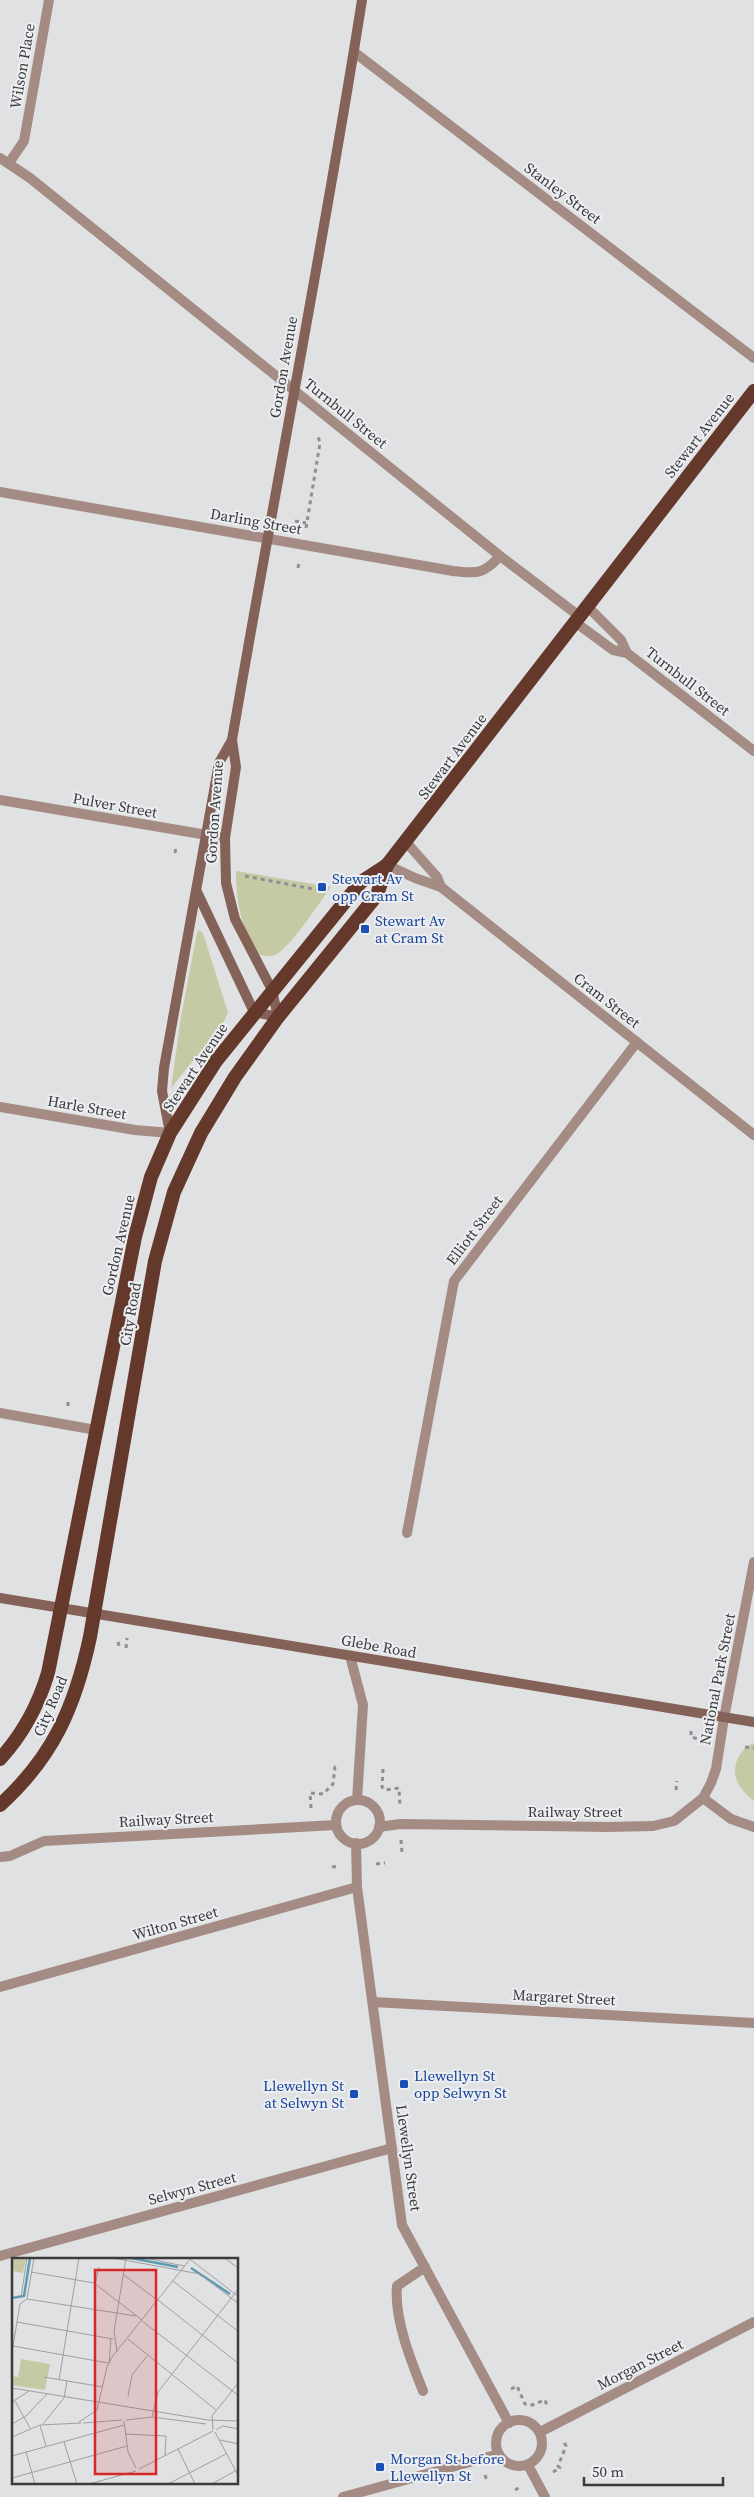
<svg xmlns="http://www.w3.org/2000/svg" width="754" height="2497" viewBox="0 0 754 2497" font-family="'Source Serif 4',serif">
  <rect width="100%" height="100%" fill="#e0e1e3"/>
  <g fill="#c6caa4">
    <path d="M236,871L331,887C319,903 292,945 277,954C270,958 264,956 258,954C241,930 236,900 236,871Z"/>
    <path d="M199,930L203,933L228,1013L222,1025L171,1088L181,1017L197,933Z"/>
    <path d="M754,1743V1801C748,1796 741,1790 738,1783C730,1769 739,1748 754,1743Z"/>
  </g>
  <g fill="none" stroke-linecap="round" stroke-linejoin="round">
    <g stroke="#8f8f91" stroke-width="3" stroke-dasharray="4 4" stroke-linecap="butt">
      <path d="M295,521L306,523"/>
      <path d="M306,528L320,443L318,436"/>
      <path d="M298,568L299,562"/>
      <path d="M175,853L176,847"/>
      <path d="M245,876L318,890"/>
      <path d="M68,1406V1402"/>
      <path d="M118,1642L120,1649"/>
      <path d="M126,1648L127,1638"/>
      <path d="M691,1731V1737L698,1739"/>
      <path d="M745,1747L754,1748"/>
      <path d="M383,1769L382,1787L385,1790L399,1788L400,1807"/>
      <path d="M676,1790L677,1781"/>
      <path d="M311,1808L310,1793L323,1794L333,1784L335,1767H339"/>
      <path d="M401,1840L402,1853"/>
      <path d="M376,1864L385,1863"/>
      <path d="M332,1867L339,1866"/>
      <path d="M511,2389L517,2386L525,2404L532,2405L545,2400L547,2406"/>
      <path d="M553,2472L560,2468L558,2466L566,2446L563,2440"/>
      <path d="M485,2475L487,2481"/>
      <path d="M515,2490L520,2487"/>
    </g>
    <path stroke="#a48c84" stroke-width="10" d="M423,2391C411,2361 394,2319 397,2286L425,2267"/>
    <g stroke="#a48c84" stroke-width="10">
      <path d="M354,52L754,358"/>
      <path d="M0,158L30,178L500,556L579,616"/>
      <path d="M9,163L24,141L49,0"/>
      <path d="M0,492L453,571C477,574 484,574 500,556"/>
      <path d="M587,606L621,640L627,653"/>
      <path d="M575,622L613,650L627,653L754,751"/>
      <path d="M0,800L225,838"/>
      <path d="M406,842L437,877L441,887"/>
      <path d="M387,865L415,878L441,887L754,1135"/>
      <path d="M0,1107L135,1130L170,1133"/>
      <path d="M0,1413L96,1430"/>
      <path d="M407,1533L454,1281L637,1042"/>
      <path d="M724,1718L754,1562"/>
      <path d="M703,1798L731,1819L754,1827"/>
      <path d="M0,1857L10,1856L44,1841L336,1825"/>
      <path d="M0,1987L357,1887"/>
      <path d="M373,2002L754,2023"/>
      <path d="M0,2256L392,2148"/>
      <path d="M528,2465L545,2497"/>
    </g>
    <g stroke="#a48c84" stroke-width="10">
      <path d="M350,1656L363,1705L357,1800"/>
      <circle cx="358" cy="1822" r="22"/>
      <path d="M379,1827L400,1824L608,1827L653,1826L674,1821L703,1798L711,1783L716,1769L724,1718"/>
      <path d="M356,1843L357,1887L402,2225L509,2423"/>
      <circle cx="519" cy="2443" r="23"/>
      <path d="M540,2432L754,2322"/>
      <path d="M343,2497L499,2454"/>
    </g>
    <g stroke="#856257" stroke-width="10">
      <path d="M197,892L254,1012L278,1017L272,990L235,919L226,883L225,838L236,767L232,740C274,493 323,248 362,0"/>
      <path d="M170,1133L162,1091L164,1068L219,763L232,740"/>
      <path d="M0,1598L754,1722"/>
    </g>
    <g stroke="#64382b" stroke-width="14">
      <path d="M0,1759C23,1734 38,1706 48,1673L135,1237L151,1177L170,1133L216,1061L361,882L387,865L754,391"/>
      <path d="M0,1805C53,1757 75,1707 90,1637L155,1261L174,1192L201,1133L235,1077L278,1017L377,895L387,865"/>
    </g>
  </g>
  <g fill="#1a4fb4" stroke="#edeef1" stroke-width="2">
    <rect x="317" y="882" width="10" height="10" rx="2.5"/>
    <rect x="360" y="924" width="10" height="10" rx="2.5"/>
    <rect x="399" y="2079" width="10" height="10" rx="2.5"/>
    <rect x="349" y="2089" width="10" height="10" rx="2.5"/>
    <rect x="375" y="2462" width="10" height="10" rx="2.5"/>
  </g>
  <g text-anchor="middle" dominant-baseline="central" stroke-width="4" stroke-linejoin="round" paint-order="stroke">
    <g font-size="15" fill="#3b3b3c" stroke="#edeef1">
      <text transform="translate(22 66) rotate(-80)">Wilson Place</text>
      <text transform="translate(563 193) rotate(37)">Stanley Street</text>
      <text transform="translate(283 367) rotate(-80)">Gordon Avenue</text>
      <text transform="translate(346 413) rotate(39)">Turnbull Street</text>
      <text transform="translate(699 435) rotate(-52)">Stewart Avenue</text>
      <text transform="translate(256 521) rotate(10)">Darling Street</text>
      <text transform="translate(688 681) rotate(38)">Turnbull Street</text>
      <text transform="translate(452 756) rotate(-53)">Stewart Avenue</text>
      <text transform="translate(115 805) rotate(10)">Pulver Street</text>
      <text transform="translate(214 812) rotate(-86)">Gordon Avenue</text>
      <text transform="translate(607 1000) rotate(38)">Cram Street</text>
      <text transform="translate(195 1067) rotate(-56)">Stewart Avenue</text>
      <text transform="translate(87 1107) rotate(10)">Harle Street</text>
      <text transform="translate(474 1230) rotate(-53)">Elliott Street</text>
      <text transform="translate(118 1245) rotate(-77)">Gordon Avenue</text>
      <text transform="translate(130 1314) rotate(-80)">City Road</text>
      <text transform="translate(379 1646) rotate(10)">Glebe Road</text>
      <text transform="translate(717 1679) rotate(-79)">National Park Street</text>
      <text transform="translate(50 1706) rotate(-67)">City Road</text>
      <text x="575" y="1811">Railway Street</text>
      <text transform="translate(166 1819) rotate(-3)">Railway Street</text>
      <text transform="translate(175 1923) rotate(-16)">Wilton Street</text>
      <text transform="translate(564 1997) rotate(3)">Margaret Street</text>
      <text transform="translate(409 2158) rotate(82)">Llewellyn Street</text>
      <text transform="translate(192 2188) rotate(-15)">Selwyn Street</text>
      <text transform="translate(640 2364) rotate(-27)">Morgan Street</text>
    </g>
    <g font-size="15" fill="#164399" stroke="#edeef1" text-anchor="start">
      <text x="332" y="878">Stewart Av<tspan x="332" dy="17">opp Cram St</tspan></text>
      <text x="375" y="920">Stewart Av<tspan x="375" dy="17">at Cram St</tspan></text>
      <text x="414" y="2075">Llewellyn St<tspan x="414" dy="17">opp Selwyn St</tspan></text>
      <text x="344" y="2085" text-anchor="end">Llewellyn St<tspan x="344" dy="17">at Selwyn St</tspan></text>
      <text x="390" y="2458">Morgan St before<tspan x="390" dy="17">Llewellyn St</tspan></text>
    </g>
  </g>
  <g transform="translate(12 2258)">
    <rect width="226" height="226" fill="#e0e1e3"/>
    <path d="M0,0H14L11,15L0,13ZM9,101L38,106L33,132L0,127V118L6,119Z" fill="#c6caa4"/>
    <path fill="none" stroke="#5d9bb1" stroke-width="2.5" d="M119,0L166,9M179,10L218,36M0,40L12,38L18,0"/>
    <path fill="none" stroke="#9e9fa0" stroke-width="1" d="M101,0L188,16L227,46M133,0L172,8M213,0L227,11M179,2L227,39M19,14L82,25L130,62M112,17L145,42M161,23L227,74M83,26L87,9M9,39L15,0M15,41L124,58M146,42L227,106M130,63L227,138M5,64L101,81M116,81L204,152M1,88L96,105M0,94L8,46L15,41L22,0M105,94L102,73L114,0M97,105L99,81M32,119L91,129M47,122L67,0M0,130L196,162L227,163M116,138L120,117L135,98M3,143L18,170M0,144L17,133M140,159L146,134L227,30M114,162L140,159L194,166M112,163L116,194L124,210M67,164L85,152L95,109L100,99L179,0M71,165L110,162M0,166L14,158L35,136M31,166L52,140L55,123M28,167L34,188M201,172L200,158L227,124M204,172L211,168L227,171M203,174L227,219M113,176L154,178L153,197M0,179L28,167L69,165M208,182L227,186M52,184L65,226M166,191L183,226M14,194L23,226M0,198L112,167M127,211L201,173M0,220L115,188M77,226L124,213M156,226L214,196M200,226L223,213"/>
    <path fill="#d62828" fill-opacity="0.15" stroke="#d62828" stroke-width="2.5" d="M83,12H144V216H83Z"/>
    <rect width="226" height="226" fill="none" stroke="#3b3b3c" stroke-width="2.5"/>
  </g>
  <path d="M584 2477v8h139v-8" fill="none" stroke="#3b3b3c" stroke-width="2.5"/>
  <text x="592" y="2477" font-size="15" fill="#3b3b3c" stroke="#edeef1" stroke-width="4" paint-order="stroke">50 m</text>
</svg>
